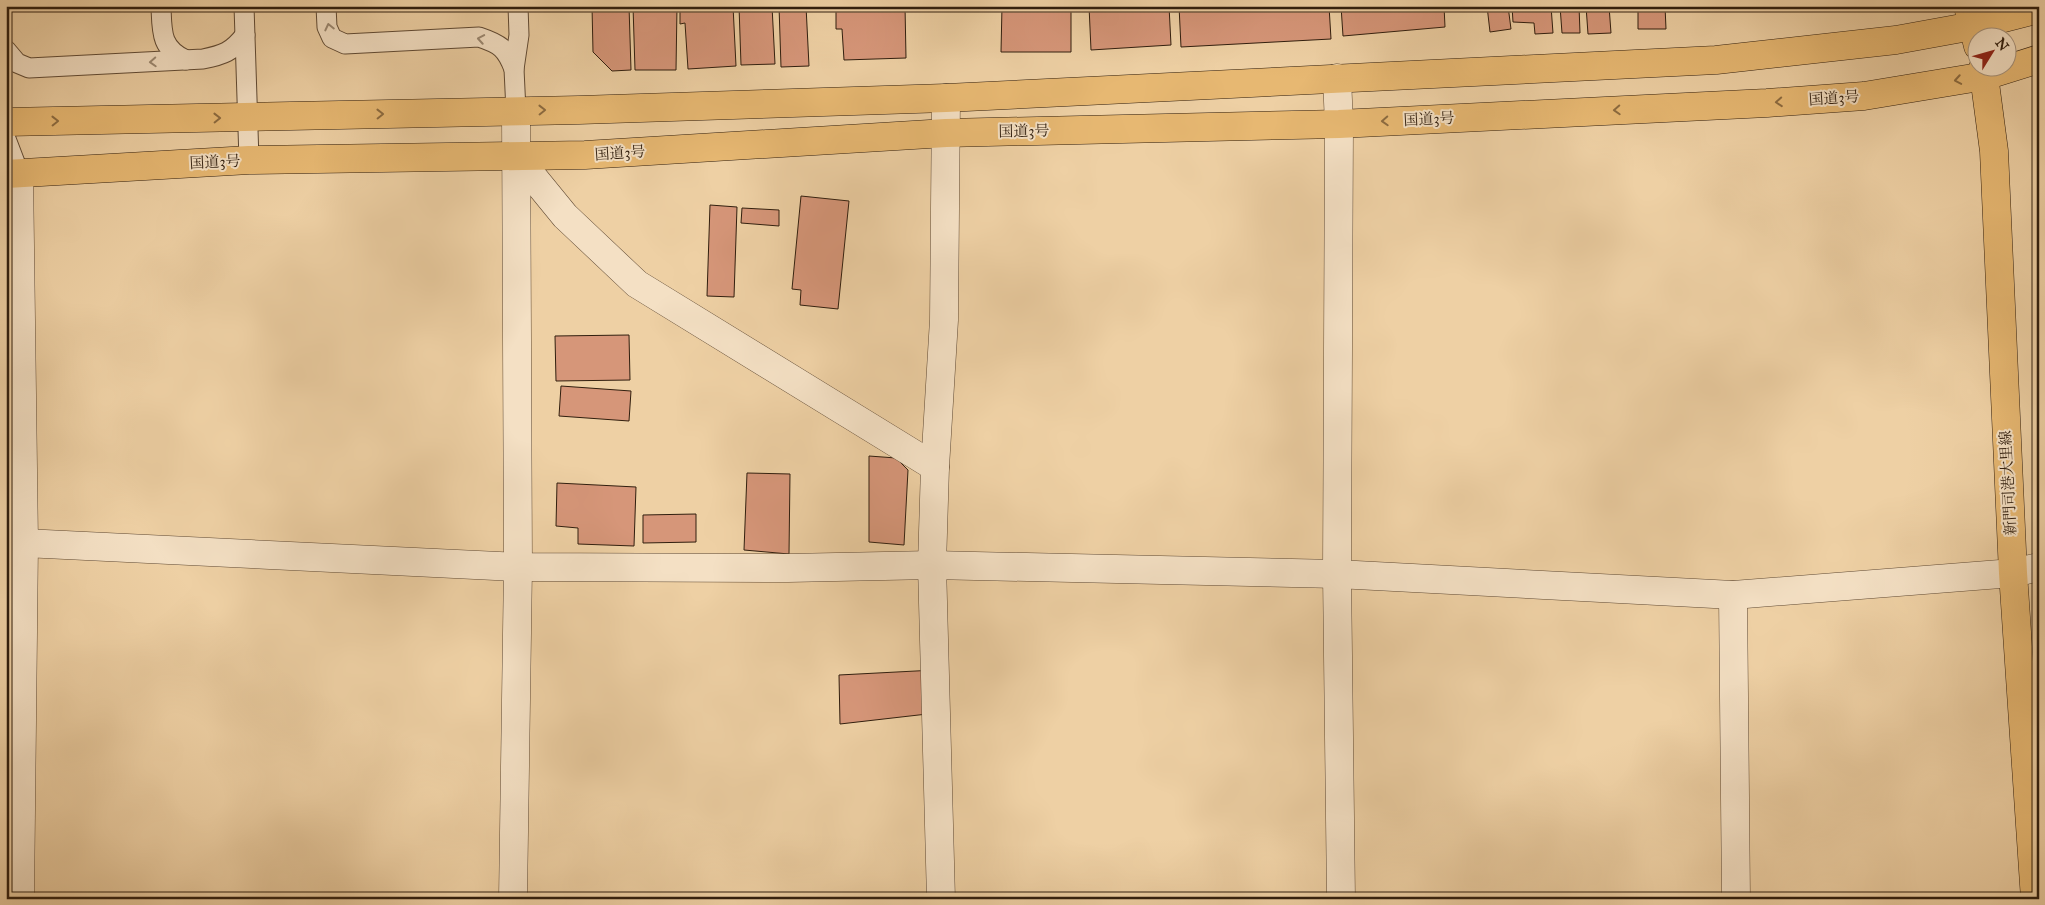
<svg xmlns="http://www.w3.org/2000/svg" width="2045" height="905" viewBox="0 0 2045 905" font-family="'IM FELL Great Primer','Noto Serif JP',serif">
  <rect width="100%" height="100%" fill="#eed0a4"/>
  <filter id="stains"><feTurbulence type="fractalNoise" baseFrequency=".004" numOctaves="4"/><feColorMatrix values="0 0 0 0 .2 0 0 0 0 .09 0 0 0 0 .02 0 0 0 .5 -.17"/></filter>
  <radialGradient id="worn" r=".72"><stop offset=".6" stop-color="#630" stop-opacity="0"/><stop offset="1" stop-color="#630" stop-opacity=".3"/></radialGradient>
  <g fill="#d69679" stroke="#301e0e">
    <path d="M592,6H629L631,70L612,71L593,52Z"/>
    <path d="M633,6H677L676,70H635Z"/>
    <path d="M680,6H733L736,66L688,69L685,23L680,24Z"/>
    <path d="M739,6H772L775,64L741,65Z"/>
    <path d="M779,6H806L809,66L781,67Z"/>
    <path d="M836,6H905L906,58L844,60L842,29H836Z"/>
    <path d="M1002,6H1071V52H1001Z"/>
    <path d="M1089,6H1169L1171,45L1091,50Z"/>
    <path d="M1179,6H1329L1331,39L1181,47Z"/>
    <path d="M1341,6H1444L1445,27L1343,36Z"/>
    <path d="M1487,6H1508L1511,29L1490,32Z"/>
    <path d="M1512,6H1551L1553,33L1535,34L1534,23L1513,22Z"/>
    <path d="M1560,6H1579L1580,33H1562Z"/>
    <path d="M1586,6H1609L1611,33L1588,34Z"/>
    <path d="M1638,6H1665L1666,29H1638Z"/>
    <path d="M801,196L849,201L838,309L800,305L801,290L792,289Z"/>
    <path d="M710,205L737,207L734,297L707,296Z"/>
    <path d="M742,208L779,210V226L741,223Z"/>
    <path d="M629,335L630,380L556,381L555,336Z"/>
    <path d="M561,386L631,391L629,421L559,416Z"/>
    <path d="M869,456L896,458L908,470L904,545L869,542Z"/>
    <path d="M747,473L790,474L789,554L744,550Z"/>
    <path d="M557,483L636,487L634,546L578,544V528L556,526Z"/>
    <path d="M696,514V542L643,543V515Z"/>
    <path d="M935,670L936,713L840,724L839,675Z"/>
  </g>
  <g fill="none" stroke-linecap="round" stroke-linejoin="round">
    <g stroke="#604a34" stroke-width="21">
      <g id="service">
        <path d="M161,6C162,31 160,48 186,60"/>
        <path d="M244,6L249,160"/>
        <path d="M326,6L327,27L332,38L345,44L479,37C500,44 506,48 514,69"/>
        <path d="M6,50L17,63L29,68L203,59C223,55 232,52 245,35"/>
        <path d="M516,111L514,69L519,35L518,6"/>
        <path d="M6,139L19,173"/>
      </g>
    </g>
    <g stroke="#604a34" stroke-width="29">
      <g id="minor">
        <path d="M1337,78L1339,124L1337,574L1341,899"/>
        <path d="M516,156L565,216L637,284L935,467"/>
        <path d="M6,545L24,543L518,567L788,568L932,565L1337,574L1733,595L2013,573L2039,567"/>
        <path d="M1733,595L1736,899"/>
        <path d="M513,899L518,567L516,111"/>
        <path d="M941,899L932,565L935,467L944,320L946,98"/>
      </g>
    </g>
    <g stroke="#604a34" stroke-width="29">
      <path id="tertiary" d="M19,173L24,543L20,899"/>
    </g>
    <g stroke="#301e0e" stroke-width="29">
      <g id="primary">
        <path d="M1968,6L1978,46"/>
        <path d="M1983,68L1994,151L2013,573L2035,899"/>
      </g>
    </g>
    <g stroke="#301e0e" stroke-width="29">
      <g id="trunk">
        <path d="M6,122L579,110L946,98L1716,60L1896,40L1973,26L2039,9"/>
        <path d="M6,174L249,160L585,155L946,133L1339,124L1767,103L1864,96L1985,76L2039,59"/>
      </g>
    </g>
    <use href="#service" stroke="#f4e0c4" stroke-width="19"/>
    <use href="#minor" stroke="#f4e0c4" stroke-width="28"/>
    <use href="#tertiary" stroke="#f4e0c4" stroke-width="28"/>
    <use href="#primary" stroke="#e7b872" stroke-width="28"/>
    <use href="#trunk" stroke="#e7b872" stroke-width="28"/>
  </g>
  <defs><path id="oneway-chevron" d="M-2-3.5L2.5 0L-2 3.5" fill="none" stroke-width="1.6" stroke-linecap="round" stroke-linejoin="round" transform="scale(1.25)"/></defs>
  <g stroke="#9c8972">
    <use href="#oneway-chevron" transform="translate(329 27) rotate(-103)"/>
    <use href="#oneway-chevron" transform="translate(481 39) rotate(-170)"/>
    <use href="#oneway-chevron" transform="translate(153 62) rotate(177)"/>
  </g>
  <g stroke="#8c6b40">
    <use href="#oneway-chevron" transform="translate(1958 80) rotate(170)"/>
    <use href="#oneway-chevron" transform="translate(1779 102) rotate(176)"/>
    <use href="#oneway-chevron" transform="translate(542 110) rotate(-1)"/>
    <use href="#oneway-chevron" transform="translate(1617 110) rotate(177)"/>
    <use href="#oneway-chevron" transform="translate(380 114) rotate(-1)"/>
    <use href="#oneway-chevron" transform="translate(217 118) rotate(-1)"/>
    <use href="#oneway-chevron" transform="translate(55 121) rotate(-1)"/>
    <use href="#oneway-chevron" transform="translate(1385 121) rotate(177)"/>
  </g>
  <g text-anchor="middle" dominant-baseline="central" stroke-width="4" stroke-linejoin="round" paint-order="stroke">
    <g font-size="15" fill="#301e0e" stroke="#f4e0c4">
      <text transform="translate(1834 98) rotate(-4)">国道3号</text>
      <text transform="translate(1429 119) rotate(-3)">国道3号</text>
      <text transform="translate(1024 131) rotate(-1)">国道3号</text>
      <text transform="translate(620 153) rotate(-4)">国道3号</text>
      <text transform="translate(215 162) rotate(-3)">国道3号</text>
      <text transform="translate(2008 483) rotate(-93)">新門司港大里線</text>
    </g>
  </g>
  <rect width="2045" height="905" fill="none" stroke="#eed0a4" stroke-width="25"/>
  <rect x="8" y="8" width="2030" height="890" fill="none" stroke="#301e0e" stroke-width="2.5"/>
  <rect x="12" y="12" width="2020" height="880" fill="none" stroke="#301e0e"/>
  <g transform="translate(1992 52) rotate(53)"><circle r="24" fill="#f4e0c4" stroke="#a6927b"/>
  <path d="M0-4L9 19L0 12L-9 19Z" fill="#8f2418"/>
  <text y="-8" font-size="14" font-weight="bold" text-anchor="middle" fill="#301e0e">N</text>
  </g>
  <rect width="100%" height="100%" filter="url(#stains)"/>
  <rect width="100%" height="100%" fill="url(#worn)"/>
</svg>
